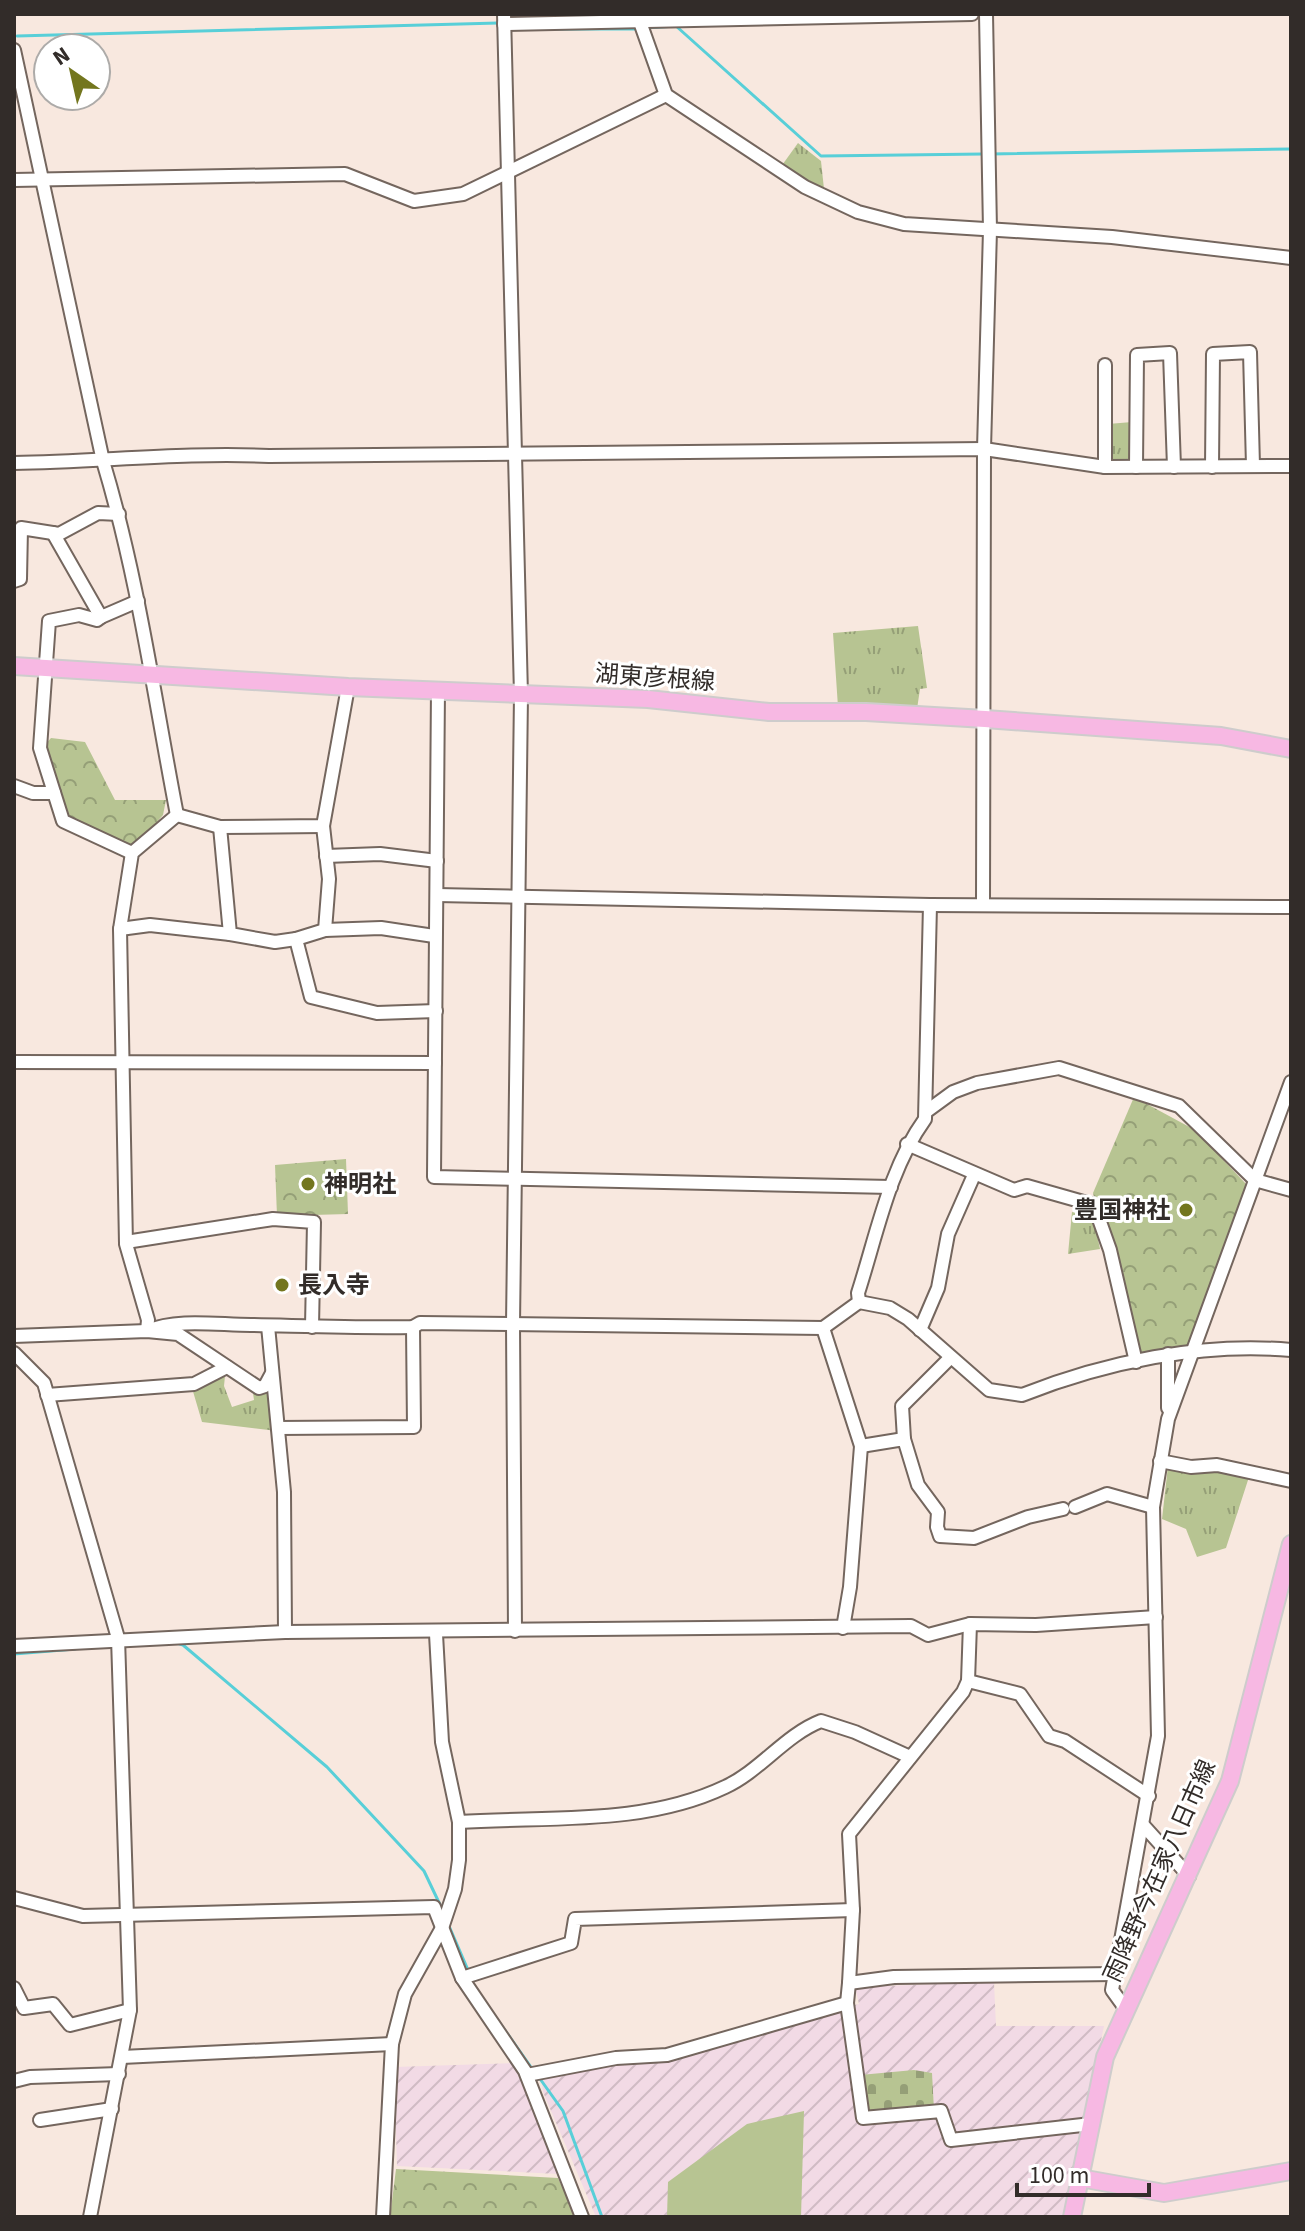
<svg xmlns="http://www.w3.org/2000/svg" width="1305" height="2231" viewBox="0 0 1305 2231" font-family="'Source Sans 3','Noto Sans JP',sans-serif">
  <defs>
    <pattern id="industrial-furrows" width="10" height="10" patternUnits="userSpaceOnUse" patternTransform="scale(2)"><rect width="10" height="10" fill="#f2dae5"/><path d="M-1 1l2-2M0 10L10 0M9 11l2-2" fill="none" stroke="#d0bbc4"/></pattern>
    <pattern id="forest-crowns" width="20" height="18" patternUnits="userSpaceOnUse" patternTransform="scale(2)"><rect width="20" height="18" fill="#b7c492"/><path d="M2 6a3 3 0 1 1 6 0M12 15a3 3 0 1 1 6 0" fill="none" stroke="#959f77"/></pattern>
    <pattern id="cemetery-stones" width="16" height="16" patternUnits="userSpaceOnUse" patternTransform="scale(2)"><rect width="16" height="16" fill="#b7c492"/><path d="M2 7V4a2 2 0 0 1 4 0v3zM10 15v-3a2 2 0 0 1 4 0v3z" fill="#959f77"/></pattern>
    <pattern id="park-tufts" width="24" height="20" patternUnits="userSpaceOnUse" patternTransform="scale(2)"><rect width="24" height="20" fill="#b7c492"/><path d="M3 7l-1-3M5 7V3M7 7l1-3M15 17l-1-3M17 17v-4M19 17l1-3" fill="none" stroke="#959f77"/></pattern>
  </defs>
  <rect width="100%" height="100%" fill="#f8e8df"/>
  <g fill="url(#industrial-furrows)">
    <path d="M994,1982L996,2026H1104L1064,2217H596L543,2092L541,2075L644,2059L649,2063L859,2004L855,1987Z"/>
    <path d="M515,2063L558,2174L397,2166L394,2067Z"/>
  </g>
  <path fill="#b7c492" d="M804,2111L801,2217H667L668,2182L747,2124Z"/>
  <g fill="url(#forest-crowns)">
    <path d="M51,738L85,742L115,800H166L163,815L132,850L64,819L43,747Z"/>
    <path d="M1134,1097L1195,1130L1246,1184L1187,1348L1133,1353L1093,1193Z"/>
    <path d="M346,1159L348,1214L277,1216L275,1165Z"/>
    <path d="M396,2169L558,2178L576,2217H390Z"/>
  </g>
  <path fill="url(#cemetery-stones)" d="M914,2070L932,2073L934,2110L864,2117L860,2075Z"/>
  <g fill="url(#park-tufts)">
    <path d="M798,143L821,161L824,189L780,168Z"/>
    <path d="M1132,422L1133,459L1129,462L1108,461V424Z"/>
    <path d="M918,626L927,688L920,689L917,709L838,707L833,633Z"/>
    <path d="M1072,1212L1093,1216L1100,1249L1068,1254Z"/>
    <path d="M220,1374L225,1376L224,1386L232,1407L254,1400L253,1393L263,1390L273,1395L277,1431L202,1422L192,1388Z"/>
    <path d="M1168,1466L1211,1469L1249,1477L1226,1548L1197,1557L1186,1529L1162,1519Z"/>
  </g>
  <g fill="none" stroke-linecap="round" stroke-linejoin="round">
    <g stroke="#58cfd8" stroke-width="3">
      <path d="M645,28L676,26L821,156L983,154"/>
      <path d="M513,29H637"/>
      <path d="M17,36L498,23"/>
      <path d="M991,154L1291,149"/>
      <path d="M174,1642L183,1645L327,1767L424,1871L443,1911"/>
      <path d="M14,1654L75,1649"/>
      <path d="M449,1926L468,1970"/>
      <path d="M487,2005L533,2070"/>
      <path d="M538,2076L563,2111L602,2217"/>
    </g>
    <g stroke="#74665e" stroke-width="16">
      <g id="minor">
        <path d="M504,14L521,695L513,1324L515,1631"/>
        <path d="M640,22L666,95L805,187L858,212L904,224L1112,237L1291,258"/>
        <path d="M504,24L972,14"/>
        <path d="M14,50L103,461C138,577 154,696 177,815"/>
        <path d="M14,180L345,174L414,201L463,194L666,95"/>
        <path d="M1105,365V467"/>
        <path d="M14,463C99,462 184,452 269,456L984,449L1105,467L1291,466"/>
        <path d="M1136,467L1137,355L1170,353L1174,467"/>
        <path d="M1212,467L1213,354L1250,352L1253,466"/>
        <path d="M53,533L101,617L138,601"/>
        <path d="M14,581L20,579L21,528L59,534L98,513L119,514"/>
        <path d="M101,617L97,620L79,615L49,621L40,748L63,821L132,853"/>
        <path d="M438,689L434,1177L891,1187"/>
        <path d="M14,786L33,793H54"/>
        <path d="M177,815L220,827L323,826L348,687"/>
        <path d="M323,826L329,879L325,930L296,939L311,997L377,1013L436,1011"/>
        <path d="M220,827L230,934L275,942L296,939"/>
        <path d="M326,856L380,854L437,861"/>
        <path d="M437,895L930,905L1291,907"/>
        <path d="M983,903L984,449L990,230L986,14"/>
        <path d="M120,929L150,925L230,934"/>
        <path d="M325,930L381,928L434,936"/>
        <path d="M14,1062L435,1063"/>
        <path d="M927,1111L953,1092L977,1083L1059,1068L1179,1106L1255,1180L1291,1190"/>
        <path d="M907,1144L1014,1190L1027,1186L1094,1205L1110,1250L1136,1362"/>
        <path d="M126,1242L273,1219L314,1222L312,1327"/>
        <path d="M859,1302L890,1308L908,1319L989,1390L1022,1395C1105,1362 1202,1342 1291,1350"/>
        <path d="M268,1326L284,1492L285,1632"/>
        <path d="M823,1328L861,1446L850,1587L843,1628"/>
        <path d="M920,1330L938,1288L948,1234L974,1175"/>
        <path d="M147,1331C178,1318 218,1325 251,1325C305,1326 359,1328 413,1327L420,1323L823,1328L859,1302L858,1293C877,1234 889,1169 925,1119L930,905"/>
        <path d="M147,1331L148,1320L126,1244L120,929L132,853L177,815"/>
        <path d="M14,1336L147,1331L178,1334L259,1388L265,1386L272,1373"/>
        <path d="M14,1353L44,1383L118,1638L130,2010L90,2217"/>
        <path d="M47,1395L194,1384L227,1367"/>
        <path d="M1168,1408V1354"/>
        <path d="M278,1428L414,1427L413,1327"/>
        <path d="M904,1439L902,1406L950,1358"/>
        <path d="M861,1446L904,1439L918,1485L938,1512L937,1527L940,1536L974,1538L1028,1517L1063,1509"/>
        <path d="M1160,1461L1191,1467L1217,1465L1291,1481"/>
        <path d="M1075,1507L1107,1494L1153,1507"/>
        <path d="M970,1624L968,1681L963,1692L849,1834L853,1910L849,1983L894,1977L1115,1974"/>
        <path d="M14,1646L285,1632L911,1626L928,1635L970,1624L1036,1625L1156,1617"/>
        <path d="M968,1681L1020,1694L1049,1736L1065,1741L1149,1796"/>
        <path d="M459,1822C547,1816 643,1826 725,1787C760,1771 785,1735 821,1721L855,1732L910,1757"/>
        <path d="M1143,1825L1189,1876"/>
        <path d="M14,1898L83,1916L434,1907L462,1978L525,2071L582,2217"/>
        <path d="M462,1978L571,1943L575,1919L853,1910"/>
        <path d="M849,1983L847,2003L863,2118L941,2111L951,2140L1091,2124"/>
        <path d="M14,1988L24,2008L53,2004L70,2025L130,2010"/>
        <path d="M1125,2008L1112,1990L1158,1736L1153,1507L1168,1419L1291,1082"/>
        <path d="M122,2057L392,2044"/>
        <path d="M527,2075L616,2058L667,2055L847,2003"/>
        <path d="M14,2081L30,2077L119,2074"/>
        <path d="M40,2120L112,2109"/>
        <path d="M383,2217L392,2044L405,1994L442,1928L455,1889L459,1860V1822L442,1742L436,1634"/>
      </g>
    </g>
    <g stroke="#cecccc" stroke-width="20">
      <g id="major">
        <path d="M14,666L348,687L648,699L769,712H866L985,719L1221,736L1291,749"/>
        <path d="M1080,2178L1164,2193L1291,2171"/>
        <path d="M1072,2217L1105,2057L1230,1781L1291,1544"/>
      </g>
    </g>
    <use href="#minor" stroke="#fff" stroke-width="12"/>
    <use href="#major" stroke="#f7b8e3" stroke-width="16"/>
  </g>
  <g fill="#73761e" stroke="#fff" stroke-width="3">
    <circle cx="308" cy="1184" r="8"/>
    <circle cx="1186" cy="1210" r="8"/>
    <circle cx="282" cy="1285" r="8"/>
  </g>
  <g text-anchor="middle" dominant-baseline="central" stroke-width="6" stroke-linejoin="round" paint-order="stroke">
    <g font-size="24" fill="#322c29" stroke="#fff">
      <text transform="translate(655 678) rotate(4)">湖東彦根線</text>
      <text transform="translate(1160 1871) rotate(-66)">雨降野今在家八日市線</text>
    </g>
    <g font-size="24" font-weight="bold" fill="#322c29" stroke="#fff" text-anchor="start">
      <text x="324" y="1184">神明社</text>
      <text x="1170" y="1210" text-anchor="end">豊国神社</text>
      <text x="298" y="1285">長入寺</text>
    </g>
  </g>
  <rect width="1305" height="2231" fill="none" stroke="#322c29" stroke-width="32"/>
  <g transform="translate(72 72) rotate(326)"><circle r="38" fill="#ffffff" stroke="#adaba9" stroke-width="2"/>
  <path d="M0-6L14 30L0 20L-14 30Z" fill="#73761e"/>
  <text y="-12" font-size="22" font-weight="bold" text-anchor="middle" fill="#322c29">N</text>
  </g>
  <path d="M1017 2183v12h132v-12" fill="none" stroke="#322c29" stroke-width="4"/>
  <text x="1029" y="2183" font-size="24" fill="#322c29" stroke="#ffffff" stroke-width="6" paint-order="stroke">100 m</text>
</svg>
